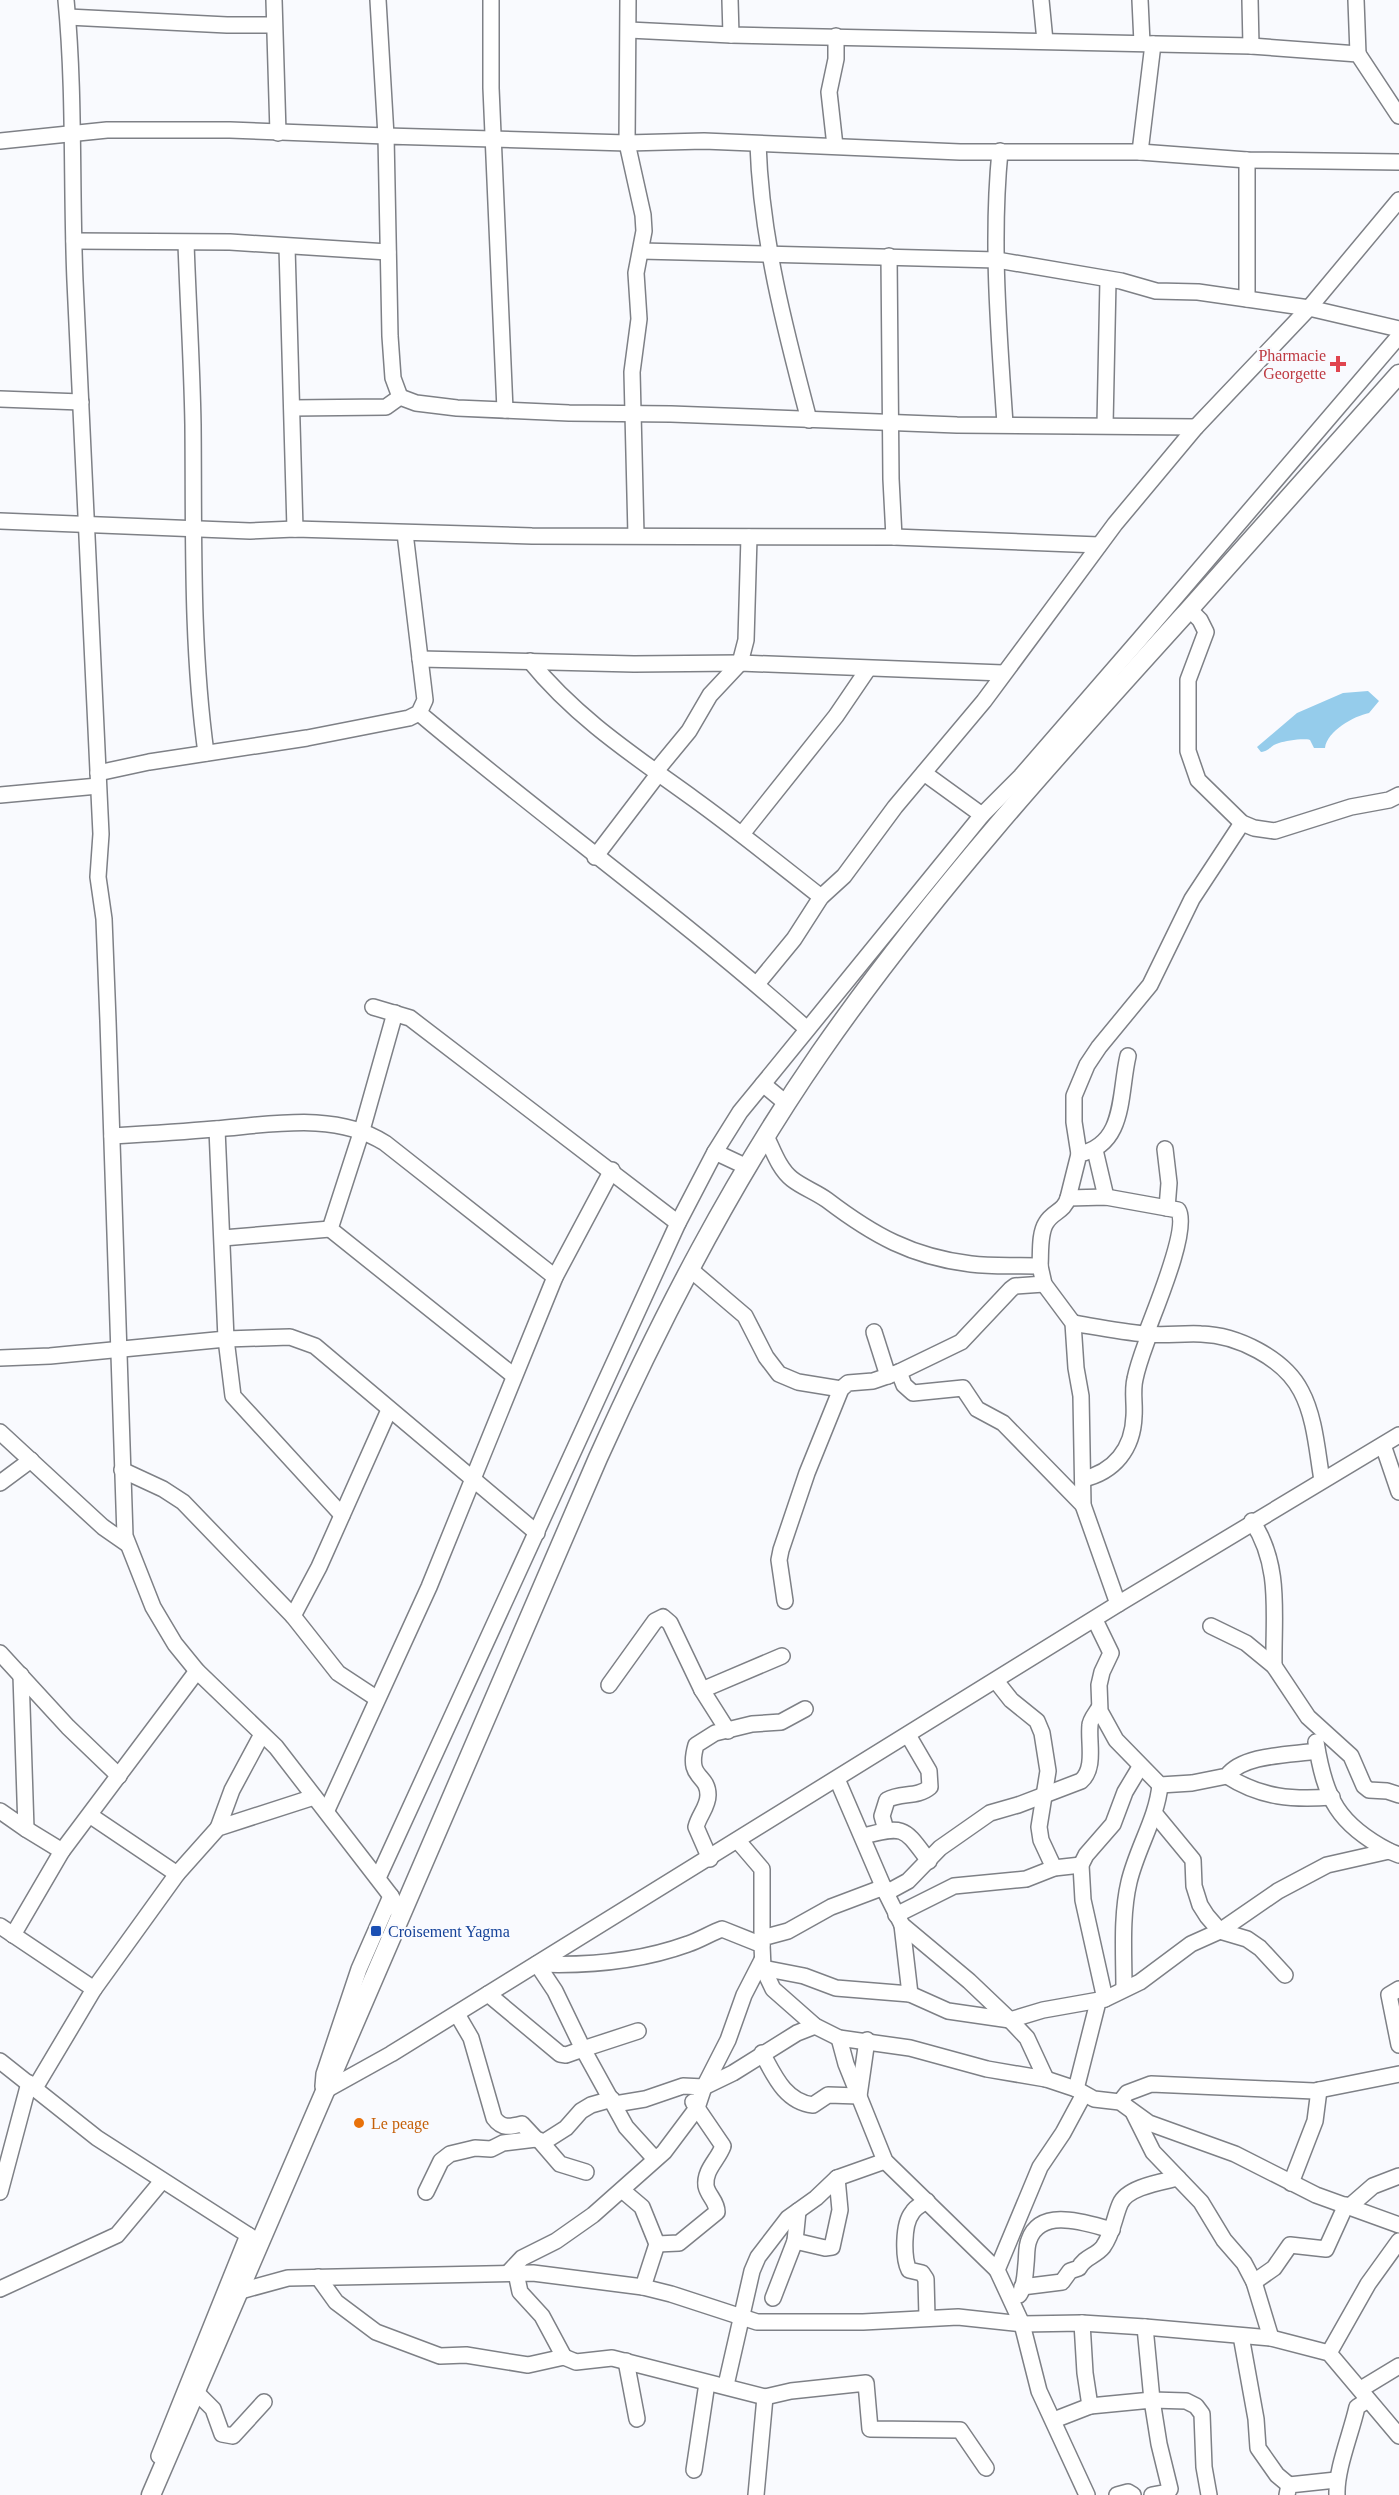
<svg xmlns="http://www.w3.org/2000/svg" width="1399" height="2495" viewBox="0 0 1399 2495" font-family="Georgia,serif">
  <rect width="100%" height="100%" fill="#f9fafe"/>
  <path fill="#95cceb" d="M1368,691L1379,701L1369,713C1354,716 1327,731 1325,748H1314L1310,740C1303,738 1286,741 1279,743C1271,745 1269,751 1261,752L1257,747L1297,713L1343,693Z"/>
  <g fill="none" stroke-linecap="round" stroke-linejoin="round">
    <g stroke="#7e8086" stroke-width="18">
      <g id="minor">
        <path d="M66,0C75,93 71,187 75,281C84,466 92,650 101,834L98,877L104,919L108,1021L125,1536L153,1607L175,1644L197,1671L276,1747L391,1896L401,1917"/>
        <path d="M274,0L278,133"/>
        <path d="M491,0V88L505,410"/>
        <path d="M628,0L627,143L643,215L644,231L636,273L639,319L632,372L636,535"/>
        <path d="M730,0L731,35"/>
        <path d="M1041,0L1045,41"/>
        <path d="M1140,0L1142,43"/>
        <path d="M1250,0L1251,46"/>
        <path d="M1356,0L1358,54"/>
        <path d="M68,17L227,25H274"/>
        <path d="M629,30L731,35L1251,46L1358,54L1399,116"/>
        <path d="M0,141L107,130H230L386,136L378,0"/>
        <path d="M758,144C761,238 785,329 809,420"/>
        <path d="M835,146L829,92L836,59V36"/>
        <path d="M1000,151C991,242 999,334 1005,424"/>
        <path d="M1140,152L1153,44"/>
        <path d="M1247,160V299"/>
        <path d="M74,241L230,242L388,252"/>
        <path d="M186,243C188,303 192,364 193,425C194,535 191,644 206,753"/>
        <path d="M287,247L295,529"/>
        <path d="M641,251L997,260L1121,281L1156,291L1198,292L1309,308L1399,329"/>
        <path d="M400,397L393,378L390,336L386,136L627,143L704,141L960,152H1140L1247,160L1399,162"/>
        <path d="M0,399L81,402"/>
        <path d="M292,408L386,407L400,397L416,403L457,408L569,413L671,414L957,425L1196,427"/>
        <path d="M1105,425L1108,280"/>
        <path d="M0,521L250,531L295,529L532,536L894,537L891,479L889,256"/>
        <path d="M894,537L1099,545"/>
        <path d="M1189,609L1200,620L1206,632L1188,680V751L1198,780L1242,823L1254,828L1275,831L1351,807L1389,800L1399,795"/>
        <path d="M420,659L634,664L740,663L1003,673"/>
        <path d="M530,661C576,718 636,757 694,799C737,830 779,864 821,897"/>
        <path d="M419,713C546,820 683,918 807,1029"/>
        <path d="M656,771L689,731L710,695L740,663L746,640L749,537"/>
        <path d="M98,773L149,762L307,738L409,718L419,713L425,700L405,533"/>
        <path d="M924,773L982,815"/>
        <path d="M0,795L98,786"/>
        <path d="M742,834L836,716L868,669"/>
        <path d="M595,857L659,773"/>
        <path d="M757,984L794,939L821,897L844,876L895,807L984,701L1115,524L1196,427L1309,308L1399,200"/>
        <path d="M373,1007L410,1018L678,1223"/>
        <path d="M395,1013L362,1130L330,1229L514,1376"/>
        <path d="M1128,1056C1119,1094 1126,1145 1079,1154L1068,1198L1106,1197L1167,1208"/>
        <path d="M763,1084L982,815L1021,776L1139,640L1399,336"/>
        <path d="M112,1136C146,1134 180,1132 214,1129C269,1125 335,1111 385,1143L555,1277"/>
        <path d="M766,1136C773,1150 779,1169 792,1179C802,1187 816,1192 827,1200C873,1235 912,1257 971,1264C994,1267 1017,1265 1040,1266L1044,1284L1073,1323L1076,1368L1081,1396L1083,1505L1118,1604"/>
        <path d="M1095,1150L1106,1197"/>
        <path d="M715,1152L740,1112L763,1084L787,1104"/>
        <path d="M1079,1154L1074,1122V1096L1087,1065L1099,1047L1150,985L1192,899L1242,823"/>
        <path d="M223,1238L330,1229"/>
        <path d="M1040,1266C1041,1253 1039,1234 1046,1223C1053,1211 1064,1212 1068,1198"/>
        <path d="M691,1270L745,1316L766,1357L779,1374L798,1382L841,1389"/>
        <path d="M1073,1323C1097,1327 1122,1332 1146,1334C1164,1336 1183,1333 1201,1334C1237,1335 1284,1358 1301,1391C1315,1417 1317,1451 1322,1480"/>
        <path d="M874,1332L888,1376"/>
        <path d="M1146,1334C1154,1312 1190,1228 1178,1210L1167,1208L1169,1183L1165,1149"/>
        <path d="M0,1358L50,1356L226,1339L217,1129"/>
        <path d="M899,1372L904,1385L913,1393L963,1388L977,1409L1003,1423L1083,1505"/>
        <path d="M0,1432L103,1527L126,1543"/>
        <path d="M1383,1445L1399,1492"/>
        <path d="M122,1470L163,1489L183,1502L293,1616L338,1673L376,1698"/>
        <path d="M1083,1479C1114,1472 1133,1449 1134,1416C1135,1404 1132,1391 1135,1379C1138,1364 1144,1349 1149,1335"/>
        <path d="M0,1483L31,1460"/>
        <path d="M342,1515L233,1396L226,1339L290,1337L315,1346L537,1533"/>
        <path d="M1252,1521C1282,1566 1273,1616 1274,1666"/>
        <path d="M785,1601L779,1560L781,1550L807,1473L841,1389L848,1383L873,1381L899,1372L961,1342L1011,1289L1015,1286L1044,1284"/>
        <path d="M293,1616L319,1567L389,1410"/>
        <path d="M1095,1620L1111,1653L1102,1672L1099,1685L1100,1711L1116,1740L1160,1785L1192,1783L1227,1776C1243,1754 1292,1755 1317,1751"/>
        <path d="M1211,1626L1246,1643L1274,1666L1308,1717L1351,1756L1364,1786L1369,1790L1387,1791L1399,1795"/>
        <path d="M0,1653L68,1727L119,1776"/>
        <path d="M996,1681L1011,1700L1037,1721L1042,1733L1048,1771L1039,1827L1041,1840L1054,1868"/>
        <path d="M609,1685L655,1621L663,1617L670,1623L702,1690L728,1731"/>
        <path d="M702,1690L782,1656"/>
        <path d="M1316,1742C1325,1799 1338,1824 1389,1851"/>
        <path d="M1227,1776C1261,1798 1293,1800 1332,1797"/>
        <path d="M837,1779L886,1893L902,1925L969,1981L1010,2020L1027,2038L1046,2079"/>
        <path d="M327,1810L429,1587L555,1277L612,1170"/>
        <path d="M0,1811L26,1829L21,1675"/>
        <path d="M1155,1814L1193,1860L1194,1886L1200,1905L1207,1916L1220,1931L1247,1939L1260,1948L1285,1975"/>
        <path d="M91,1816L177,1874"/>
        <path d="M218,1828L232,1790L261,1736"/>
        <path d="M26,1829L62,1851"/>
        <path d="M886,1830L882,1816L887,1800C901,1792 917,1798 930,1787L929,1771L908,1735"/>
        <path d="M863,1836C906,1825 904,1828 929,1861"/>
        <path d="M738,1841L762,1869V1938"/>
        <path d="M710,1859L696,1827C699,1815 708,1807 708,1795C708,1773 686,1780 696,1745L715,1733L752,1724L781,1722L805,1709"/>
        <path d="M378,1878L678,1223L715,1152L747,1167"/>
        <path d="M886,1893L908,1881L940,1848L990,1813L1018,1805L1081,1781C1096,1768 1088,1742 1090,1725C1090,1720 1096,1713 1099,1708"/>
        <path d="M391,1896L359,1969L324,2074L323,2086L328,2089L391,2054L1118,1604L1399,1435"/>
        <path d="M896,1915L954,1886L1026,1879L1054,1868L1081,1865"/>
        <path d="M902,1925L910,1994"/>
        <path d="M0,1926L94,1989L177,1874L218,1828L314,1797"/>
        <path d="M13,1935L62,1851L197,1671"/>
        <path d="M762,1945V1938L788,1931L831,1907L884,1887"/>
        <path d="M537,1964C587,1966 641,1961 688,1944C700,1940 711,1933 722,1929L762,1945L763,1968L773,1989L815,2026L839,2038L910,2048L987,2069L1046,2079L1076,2089L1094,2099L1120,2102L1149,2123L1235,2154L1316,2195L1399,2225"/>
        <path d="M537,1964L555,1991L583,2049L638,2031"/>
        <path d="M763,1968L804,1976L836,1988L910,1994L948,2011L1010,2020L1043,2010L1105,1999L1140,1982L1191,1944L1220,1931L1278,1891L1327,1865L1389,1851L1399,1855"/>
        <path d="M1124,1989C1124,1954 1121,1916 1129,1882C1137,1848 1157,1818 1160,1785"/>
        <path d="M1399,1989L1389,1995L1399,2045"/>
        <path d="M488,1994L560,2054L566,2055L583,2049L626,2127L655,2159"/>
        <path d="M1105,1999L1083,1900L1081,1865L1086,1855L1113,1824L1125,1792L1140,1767"/>
        <path d="M457,2014L471,2038L494,2118C502,2129 510,2127 522,2124L536,2139L544,2142L566,2128L581,2111L591,2105L612,2099"/>
        <path d="M839,2038L846,2064L885,2161L997,2270"/>
        <path d="M762,2053C774,2075 785,2102 813,2105L828,2095L859,2096L867,2040"/>
        <path d="M0,2061L97,2138L259,2242"/>
        <path d="M35,2088L94,1989"/>
        <path d="M1076,2089L1098,2002"/>
        <path d="M1084,2094L1063,2133L1040,2167L997,2270L1022,2324L1039,2391L1087,2495"/>
        <path d="M1120,2102L1127,2093L1151,2084L1314,2091L1399,2074"/>
        <path d="M615,2104L645,2099L683,2086L704,2087L733,2073L797,2033L815,2026"/>
        <path d="M1134,2114L1153,2152L1201,2202L1224,2240L1244,2263L1254,2282L1271,2338"/>
        <path d="M541,2142L560,2164L586,2172"/>
        <path d="M1291,2183L1315,2121L1319,2090"/>
        <path d="M622,2190L642,2207L657,2244L643,2287"/>
        <path d="M0,2192L29,2083"/>
        <path d="M426,2192L441,2161L450,2154L475,2148L491,2149L503,2143L536,2139"/>
        <path d="M1350,2206L1373,2186L1399,2176"/>
        <path d="M798,2211L795,2241L825,2248L832,2247L840,2210L837,2178"/>
        <path d="M657,2244L679,2243L717,2212C717,2201 708,2196 706,2186C704,2170 718,2160 723,2146L693,2102"/>
        <path d="M508,2273L522,2258L556,2241L593,2215L664,2152L697,2108L704,2087L728,2040L744,1995L762,1960"/>
        <path d="M516,2273L520,2292L542,2316L564,2357"/>
        <path d="M318,2277L336,2302L376,2332L440,2356L466,2355L528,2365L564,2357L576,2362L612,2358L765,2397L791,2391L866,2383L870,2429L960,2430L986,2468"/>
        <path d="M1254,2282L1274,2268L1290,2245L1326,2249L1346,2205"/>
        <path d="M1022,2287L1062,2282L1070,2271L1079,2268C1084,2257 1096,2256 1103,2247C1113,2233 1114,2218 1120,2204C1127,2187 1162,2182 1178,2178"/>
        <path d="M0,2289L117,2235L162,2181"/>
        <path d="M237,2292L288,2278L533,2273L643,2287L671,2294L757,2322H863L958,2317L1022,2324L1082,2323L1145,2327L1271,2338L1329,2353L1399,2436"/>
        <path d="M1019,2295C1025,2287 1025,2274 1026,2264C1027,2256 1026,2247 1029,2240C1041,2206 1088,2224 1112,2230"/>
        <path d="M773,2298L795,2241"/>
        <path d="M927,2317L926,2279L922,2273L909,2270C903,2258 903,2224 912,2213C915,2207 922,2204 927,2201"/>
        <path d="M1145,2327L1152,2400L1186,2401L1196,2406L1202,2414L1204,2467L1209,2495"/>
        <path d="M1241,2336L1256,2419L1258,2448L1277,2475L1289,2485"/>
        <path d="M1329,2353L1368,2284L1399,2241"/>
        <path d="M626,2361L637,2419"/>
        <path d="M726,2385L752,2271L758,2257L788,2218L816,2198L837,2178L885,2161"/>
        <path d="M1361,2389L1399,2366"/>
        <path d="M196,2392L213,2409L222,2434L233,2436L264,2402"/>
        <path d="M1090,2406L1152,2400L1159,2444L1170,2489L1168,2492L1152,2495"/>
        <path d="M1054,2420L1090,2406L1085,2373L1082,2323"/>
        <path d="M159,2456L248,2235"/>
        <path d="M694,2470L707,2383"/>
        <path d="M756,2495L765,2397"/>
        <path d="M1117,2495L1128,2492L1133,2495"/>
        <path d="M1287,2495L1289,2485L1336,2480"/>
        <path d="M1337,2495C1336,2469 1351,2434 1357,2407L1368,2400"/>
      </g>
    </g>
    <g stroke="#7e8086" stroke-width="21">
      <path id="major" d="M151,2495L598,1458C661,1318 732,1180 820,1053C929,896 1058,754 1186,613C1257,534 1328,454 1399,374"/>
    </g>
    <use href="#minor" stroke="#fff" stroke-width="15"/>
    <use href="#major" stroke="#fff" stroke-width="18"/>
  </g>
  <path fill="#e0444e" stroke="#f9fafe" stroke-width="2" d="M1335 355h6v6h6v6h-6v6h-6v-6h-6v-6h6z"/>
  <rect fill="#1a4fb4" stroke="#f9fafe" stroke-width="2" x="370" y="1925" width="12" height="12" rx="3"/>
  <circle fill="#e8710a" stroke="#f9fafe" stroke-width="2" cx="359" cy="2123" r="6"/>
  <g text-anchor="middle" dominant-baseline="central" stroke-width="4.5" stroke-linejoin="round" paint-order="stroke">
    <g font-size="16" fill="#be3a42" stroke="#f9fafe" text-anchor="end">
      <text x="1326" y="355">Pharmacie<tspan x="1326" dy="18">Georgette</tspan></text>
    </g>
    <g font-size="16" fill="#164399" stroke="#f9fafe" text-anchor="start">
      <text x="388" y="1931">Croisement Yagma</text>
    </g>
    <g font-size="16" fill="#c56008" stroke="#f9fafe" text-anchor="start">
      <text x="371" y="2123">Le peage</text>
    </g>
  </g>
</svg>
